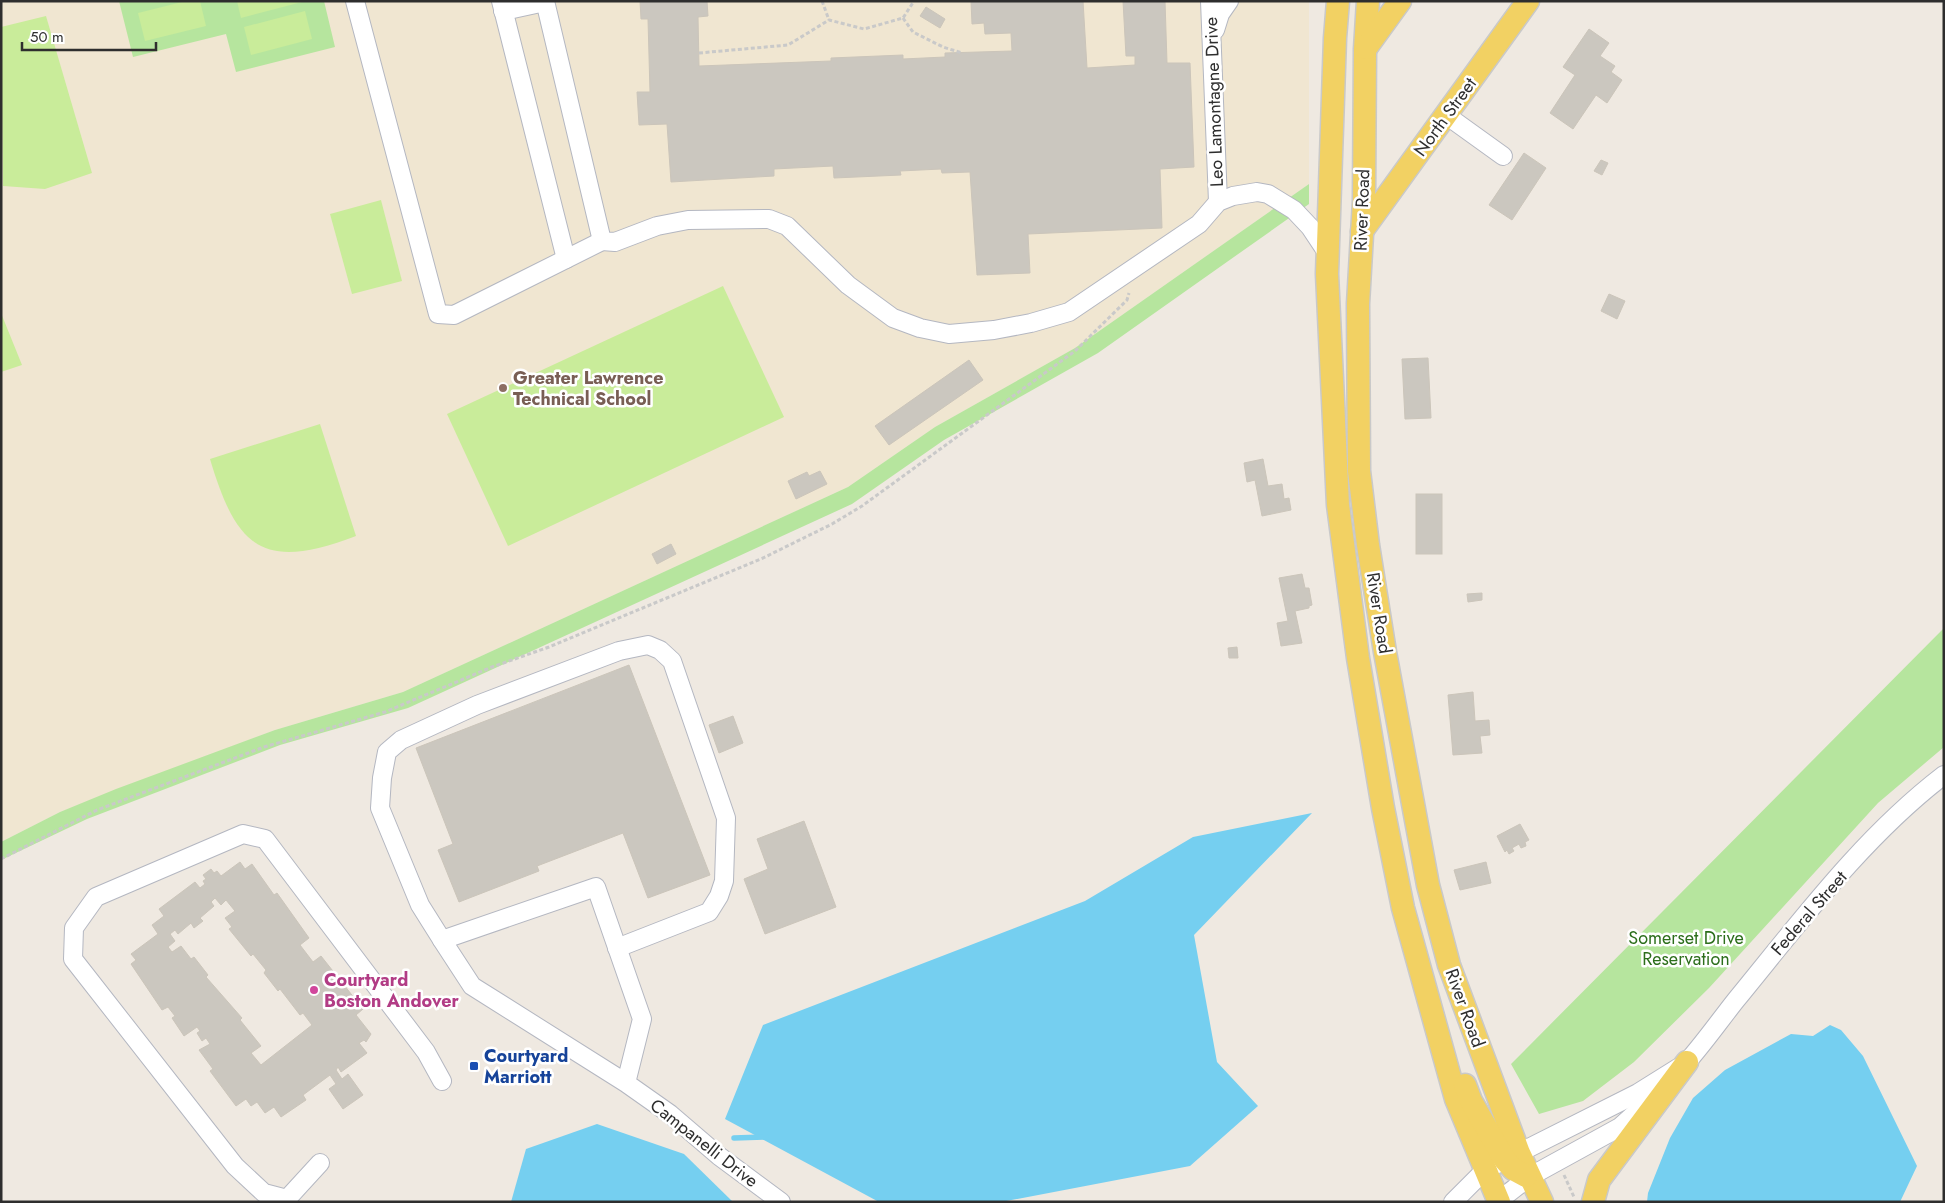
<svg xmlns="http://www.w3.org/2000/svg" width="1945" height="1203" viewBox="0 0 1945 1203" font-family="Jost,sans-serif">
  <rect width="100%" height="100%" fill="#efe9e1"/>
  <path fill="#f0e6d1" d="M1,1H1309V184L1075,348L935,427L848,487L403,692L275,730L60,812L1,842Z"/>
  <g fill="#b6e59e">
    <path d="M119,1H324L335,47L236,72L226,34L133,57Z"/>
    <path d="M1309,184V204L1098,353L944,440L852,504L408,708L280,745L87,819L1,860V842L60,812L116,789L275,730L403,692L848,487L935,427L1075,348Z"/>
    <path d="M1944,628V747L1878,803L1709,988L1634,1062L1583,1101L1539,1114L1511,1064Z"/>
  </g>
  <g fill="#c9ec9a">
    <path d="M186,1H200L206,26L145,41L138,13Z"/>
    <path d="M237,1H302V2L241,18Z"/>
    <path d="M305,11L312,39L251,55L244,27Z"/>
    <path d="M46,16L92,173L45,189L3,186L1,27Z"/>
    <path d="M381,200L402,281L352,294L330,214Z"/>
    <path d="M723,286L784,417L508,546L447,414Z"/>
    <path d="M1,313L22,365L1,372Z"/>
    <path d="M320,424L356,536C264,571 237,550 210,459Z"/>
  </g>
  <g fill="#75cff0">
    <path d="M1312,813L1194,935L1217,1062L1258,1106L1190,1166L1001,1202H879L725,1119L763,1025L1085,901L1193,837Z"/>
    <path d="M1830,1025L1841,1030L1863,1056L1917,1166L1900,1202H1647L1648,1193L1670,1138L1693,1098L1725,1070L1791,1034L1813,1036Z"/>
    <path d="M597,1124L684,1154L733,1202H511L526,1149Z"/>
  </g>
  <g fill="none" stroke-linecap="round" stroke-linejoin="round">
    <path stroke="#75cff0" stroke-width="5.5" d="M734,1138L766,1137"/>
  </g>
  <g fill="#cbc7bf" stroke="#cbc5ba" fill-rule="evenodd">
    <path d="M640,1H707L708,16L698,17L699,66L831,61V58L903,55V59L945,57V53L1012,51L1011,33L985,34L984,23L972,24L971,1H1083L1087,68L1135,65V56H1126L1123,1H1165L1167,63H1190L1194,167L1160,169L1162,228L1028,234L1030,273L977,275L970,172L942,173L941,169L900,171L901,175L834,178L833,166L774,169V176L671,182L667,124L639,125L637,92H650L648,19H641Z"/>
    <path d="M926,7L945,19L940,28L920,16Z"/>
    <path d="M1589,29L1609,43L1600,56L1615,66L1611,72L1622,80L1607,103L1596,95L1573,129L1550,113L1575,75L1563,67Z"/>
    <path d="M1524,153L1546,168L1512,220L1489,205Z"/>
    <path d="M1601,160L1608,163L1602,175L1594,171Z"/>
    <path d="M1609,294L1625,301L1617,319L1601,311Z"/>
    <path d="M1428,358L1431,418L1405,419L1402,359Z"/>
    <path d="M969,360L983,380L889,445L875,426Z"/>
    <path d="M1263,459L1268,486L1282,484L1284,499L1289,498L1291,510L1262,516L1255,480L1247,482L1244,463Z"/>
    <path d="M820,471L827,484L796,499L788,481L807,472L809,476Z"/>
    <rect x="1416" y="494" width="26" height="60"/>
    <path d="M671,544L676,554L657,564L652,554Z"/>
    <path d="M1302,574L1305,588H1309L1312,605L1309,606V608L1295,611L1302,643L1281,646L1277,623L1288,621L1279,578Z"/>
    <path d="M1482,593V600L1468,602L1467,594Z"/>
    <path d="M1237,647L1238,658H1229L1228,648Z"/>
    <path d="M629,665L710,875L648,898L623,833L537,866L539,871L459,902L438,850L453,844L416,748Z"/>
    <path d="M1473,692L1475,721L1489,720L1490,735L1480,736L1482,753L1453,755L1448,695Z"/>
    <path d="M733,716L743,743L719,753L709,725Z"/>
    <path d="M804,821L836,907L765,934L744,879L768,869L757,839Z"/>
    <path d="M1520,824L1529,840L1525,842L1526,846L1521,848L1519,844L1512,848L1514,851L1509,854L1507,850L1505,852L1497,836Z"/>
    <path d="M240,862L245,869L252,864L274,895L277,893L309,938L300,945L313,962L321,956L363,1009L356,1015L371,1034L366,1042L364,1040L359,1043L367,1053L341,1072L338,1067L336,1070L342,1079L348,1074L363,1095L343,1109L329,1089L336,1084L330,1075L303,1095L306,1100L281,1117L274,1107L265,1113L257,1102L251,1106L246,1099L236,1106L210,1071L213,1069L199,1050L210,1044L206,1038L202,1041L197,1033L200,1031L197,1027L184,1036L172,1018L175,1016L168,1007L162,1010L131,964L136,960L131,954L158,934L152,925L164,916L159,909L195,882L200,888L205,884L203,881L206,879L203,875L211,869L214,873L217,871L221,876ZM215,898L221,905L226,900L235,911L225,918L232,927L229,929L251,956L253,954L266,970L264,973L278,991L280,989L300,1015L303,1013L312,1025L261,1065L251,1053L261,1046L240,1020L242,1018L206,977L208,975L194,957L191,959L181,946L172,952L168,947L175,941L170,934L175,930L178,934L191,923L194,928L203,921L200,918L214,906L211,902Z"/>
    <path d="M1486,862L1491,883L1460,890L1454,870Z"/>
  </g>
  <g fill="none" stroke-linecap="round" stroke-linejoin="round">
    <g stroke="#b4b7c1" stroke-width="20">
      <g id="minor">
        <path d="M355,1L438,314L454,315L602,241"/>
        <path d="M501,1L566,259"/>
        <path d="M545,1L602,241L615,242L657,226L688,220L769,219L787,226L848,285L893,318L920,328L949,334L994,330L1031,323L1069,312L1199,224L1218,202L1233,196L1257,192L1268,194L1294,210L1310,227L1328,254"/>
        <path d="M1210,1L1218,202"/>
        <path d="M503,11L545,2"/>
        <path d="M1215,30L1220,14L1229,1"/>
        <path d="M1446,115L1503,156"/>
        <path d="M442,940L420,905L380,808L382,778L387,752L401,740L477,705L619,651L648,645L660,650L672,661L726,818L724,881L719,896L709,912L617,948"/>
        <path d="M1679,1071C1699,1050 1717,1024 1736,1000C1800,922 1863,837 1944,775"/>
        <path d="M626,1083L642,1019L596,887L442,940L472,986L626,1083L670,1114L719,1156L781,1202"/>
        <path d="M320,1163L287,1199L264,1193L235,1166L73,959L74,928L96,897L243,834L265,839L426,1052L442,1081"/>
        <path d="M1453,1202L1485,1170L1638,1093L1678,1068"/>
        <path d="M1497,1202L1529,1177L1620,1127L1650,1100"/>
      </g>
    </g>
    <g stroke="#c9c9c9" stroke-width="25">
      <g id="major">
        <path d="M1338,1L1335,38L1327,274L1338,505L1358,658L1383,808L1403,908L1456,1099L1499,1202"/>
        <path d="M1368,1L1365,49L1364,200L1358,304L1359,471L1368,545L1385,652L1428,885L1449,965L1519,1153L1542,1202"/>
        <path d="M1366,48L1400,1"/>
        <path d="M1362,231L1528,1"/>
        <path d="M1465,1085L1471,1101L1505,1160L1513,1169L1526,1176"/>
        <path d="M1593,1202L1599,1180L1687,1062"/>
      </g>
    </g>
    <g stroke="#c9c9c9" stroke-width="3" stroke-dasharray="4 2.5" stroke-linecap="butt">
      <path d="M822,1L829,20"/>
      <path d="M903,18L913,32L943,47L962,53"/>
      <path d="M699,53L788,45L829,20L864,29L903,18L914,1"/>
      <path d="M1,859L97,810L264,747L385,712L492,667L549,647L763,558L832,524L862,506L1075,351L1127,300L1129,293"/>
      <path d="M1564,1175L1574,1197"/>
    </g>
    <use href="#minor" stroke="#fff" stroke-width="18"/>
    <use href="#major" stroke="#f2d163" stroke-width="22"/>
  </g>
  <circle fill="#8d6e63" stroke="#fff" stroke-width="2" cx="503" cy="388" r="5"/>
  <circle fill="#d1479c" stroke="#fff" stroke-width="2" cx="314" cy="990" r="5"/>
  <rect fill="#1a4fb4" stroke="#fff" stroke-width="2" x="469" y="1061" width="10" height="10" rx="2.5"/>
  <g text-anchor="middle" dominant-baseline="central" stroke-width="5" stroke-linejoin="round" paint-order="stroke">
    <g font-size="18" fill="#2e2e2e" stroke="#fff">
      <text transform="translate(1214 102) rotate(-92)">Leo Lamontagne Drive</text>
      <text transform="translate(1445 117) rotate(-54)">North Street</text>
      <text transform="translate(1362 210) rotate(-88)">River Road</text>
      <text transform="translate(1379 613) rotate(81)">River Road</text>
      <text transform="translate(1809 913) rotate(-49)">Federal Street</text>
      <text transform="translate(1465 1008) rotate(70)">River Road</text>
      <text transform="translate(704 1143) rotate(38)">Campanelli Drive</text>
    </g>
    <g font-size="18" font-weight="bold" fill="#785e54" stroke="#fff" text-anchor="start">
      <text x="513" y="378">Greater Lawrence<tspan x="513" dy="21">Technical School</tspan></text>
    </g>
    <g font-size="18" fill="#2c6e1b" stroke="#fff">
      <text x="1686" y="938">Somerset Drive<tspan x="1686" dy="21">Reservation</tspan></text>
    </g>
    <g font-size="18" font-weight="bold" fill="#b23c85" stroke="#fff" text-anchor="start">
      <text x="324" y="980">Courtyard<tspan x="324" dy="21">Boston Andover</tspan></text>
    </g>
    <g font-size="18" font-weight="bold" fill="#164399" stroke="#fff" text-anchor="start">
      <text x="484" y="1056">Courtyard<tspan x="484" dy="21">Marriott</tspan></text>
    </g>
  </g>
  <rect width="1945" height="1203" fill="none" stroke="#2e2e2e" stroke-width="5"/>
  <path d="M22 42v8h134v-8" fill="none" stroke="#2e2e2e" stroke-width="2.5"/>
  <text x="30" y="42" font-size="15" fill="#2e2e2e" stroke="#ffffff" stroke-width="4" paint-order="stroke">50 m</text>
</svg>
